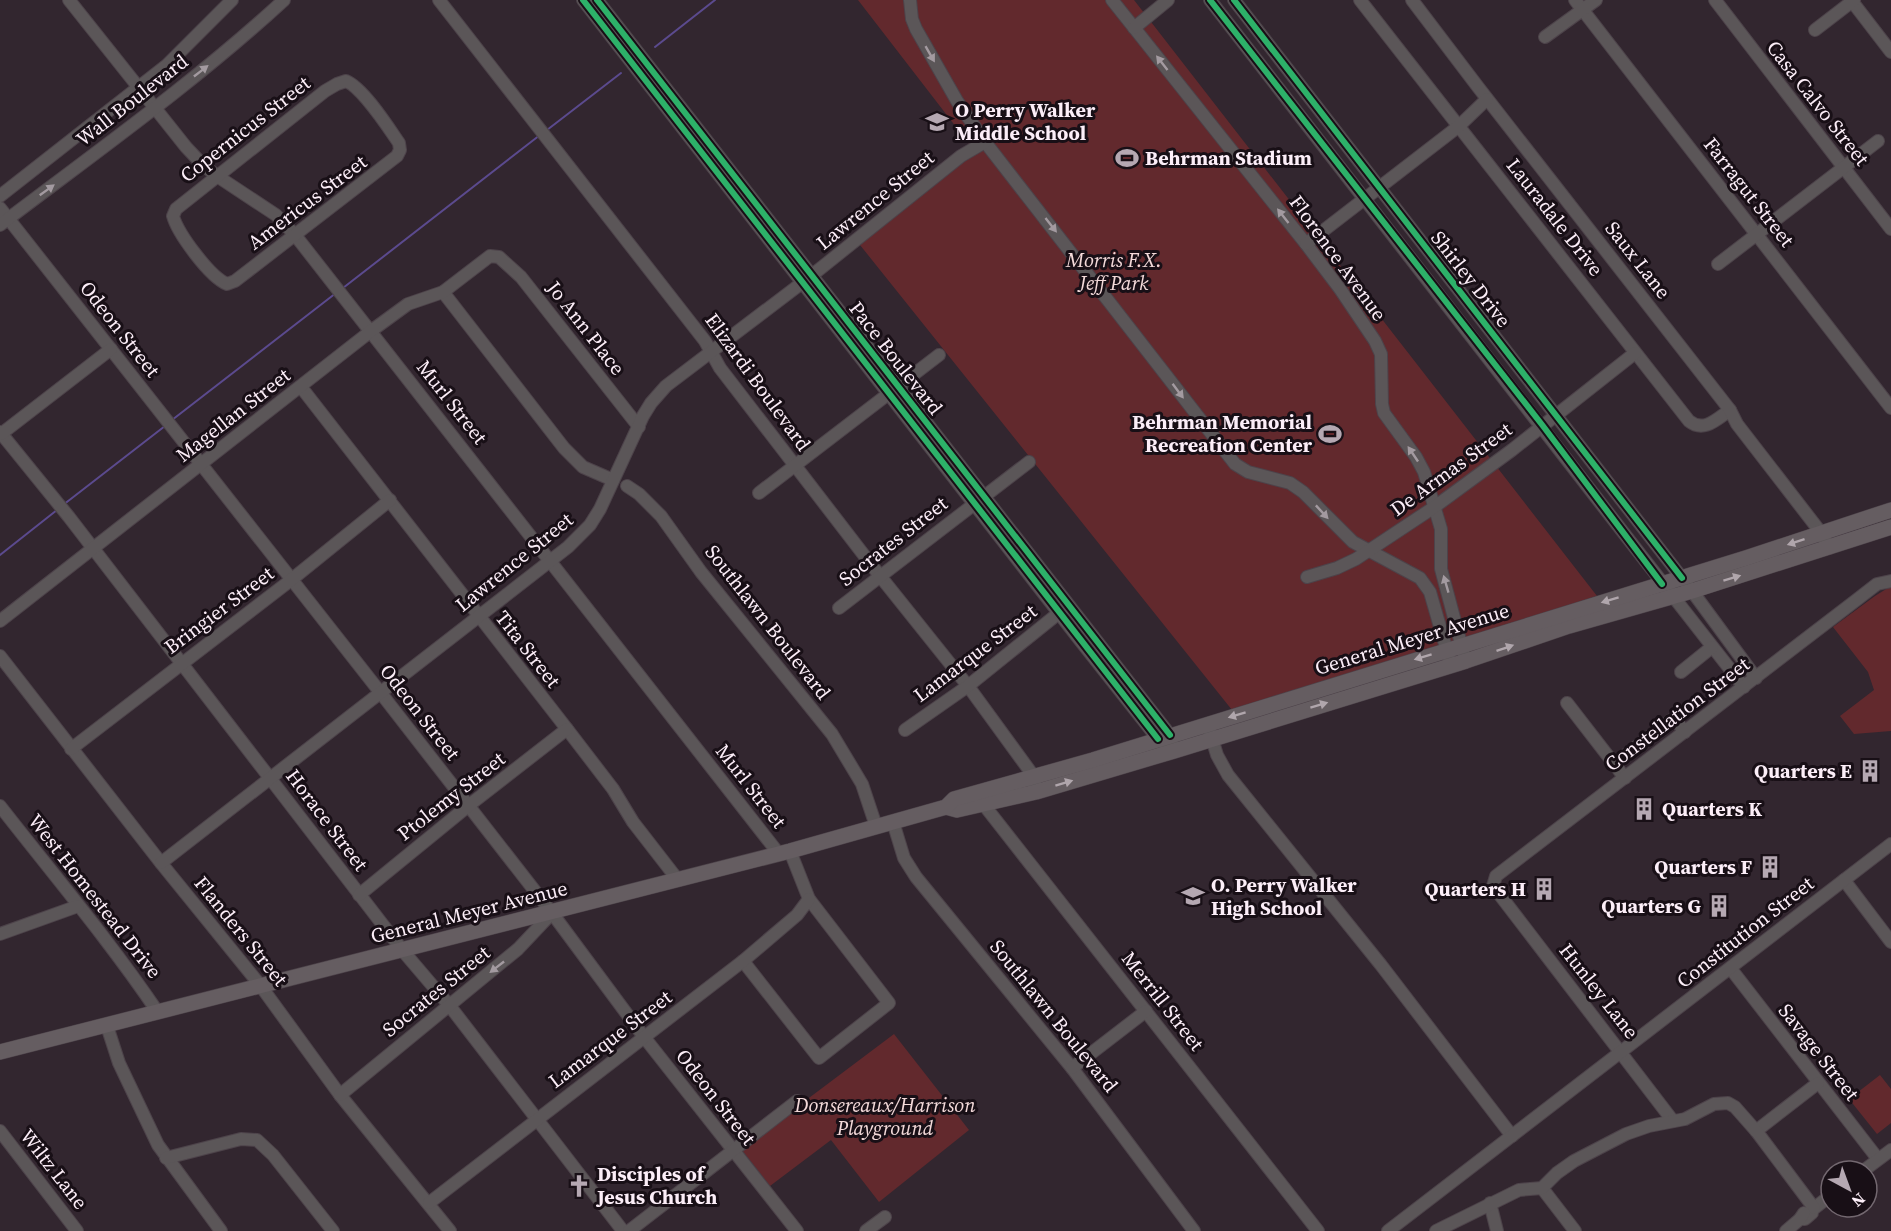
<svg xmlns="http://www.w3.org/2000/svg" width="1891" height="1231" viewBox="0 0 1891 1231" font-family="'Source Serif 4',serif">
  <rect width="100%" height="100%" fill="#32262f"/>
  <g fill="#62292d">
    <path d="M858,0H1134L1597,596L1236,715L856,240L973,149Z"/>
    <path d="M1891,586V731L1854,734L1840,716L1874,690L1868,672L1833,627L1875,596Z"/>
    <path d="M894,1034L969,1130L879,1202L831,1140L770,1186L741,1149Z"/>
    <path d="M1880,1075L1891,1089V1123L1877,1134L1849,1099Z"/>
  </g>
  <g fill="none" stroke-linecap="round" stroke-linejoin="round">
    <g stroke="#5b4a8e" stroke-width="2">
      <path d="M655,47L715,0"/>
      <path d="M547,130L621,73"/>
      <path d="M343,288L540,135"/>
      <path d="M172,420L336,293"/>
      <path d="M63,505L165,426"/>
      <path d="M0,555L57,510"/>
    </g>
    <g stroke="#4d434a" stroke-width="14">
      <g id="minor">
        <path d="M69,0L186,147L202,164L217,176L276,215L295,235L779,854"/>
        <path d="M439,0L705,341L720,368L880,576L968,686L1035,778V785"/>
        <path d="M583,0L1079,639L1158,739L1174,751"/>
        <path d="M597,0L1170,735L1172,744"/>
        <path d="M910,0L912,19L916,29L957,101L985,142L1235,464L1248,472L1290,483L1303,492L1353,542L1420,578L1430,592L1449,658"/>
        <path d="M1112,0L1306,244L1340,289L1375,341L1381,354L1382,404L1384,413L1416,457L1424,472L1441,529V569L1464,655"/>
        <path d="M1210,0C1389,229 1565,459 1744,687"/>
        <path d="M1234,0L1692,591L1756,678"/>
        <path d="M1360,0L1689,421C1704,433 1717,419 1730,410"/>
        <path d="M1412,0L1478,87L1730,410L1737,424L1822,534L1829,548"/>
        <path d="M1575,0L1891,408"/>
        <path d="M1715,0L1891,229"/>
        <path d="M1851,0L1891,52"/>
        <path d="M1134,28L1168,0"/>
        <path d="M1815,30L1854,0"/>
        <path d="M1545,37L1596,0"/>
        <path d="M346,81C363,88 388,127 399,143L400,150L397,156L235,281L227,284C210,277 178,234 173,216L176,209L325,91L337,84Z"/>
        <path d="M0,196L167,65L232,0"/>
        <path d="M0,208L380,692L552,913L644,1037L797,1231"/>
        <path d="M0,225C96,152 195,82 284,0"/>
        <path d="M1306,244L1459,126L1487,99"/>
        <path d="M1718,264L1878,141"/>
        <path d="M443,292L564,448L583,467L613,480"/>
        <path d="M301,387L567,729L613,789L633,822L678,880"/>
        <path d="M0,432L69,517L403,951L449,1005L623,1231"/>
        <path d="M1,434L111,349"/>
        <path d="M627,486L639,494L661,516L701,572L832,734L862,784L876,826"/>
        <path d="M759,493L939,355"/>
        <path d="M1307,577L1337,568L1356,559L1433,508L1512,450L1635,353"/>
        <path d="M839,608L1029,462"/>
        <path d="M0,621L371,331L408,304L443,292L490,256L499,257L521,277L639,427"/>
        <path d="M0,656L161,863L260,985L340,1095L450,1231"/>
        <path d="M1681,672L1712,647"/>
        <path d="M1567,703L1625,778"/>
        <path d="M905,730L968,686L1065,608"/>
        <path d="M1210,732L1217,755L1228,775L1381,965L1512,1136"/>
        <path d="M71,749L291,580L390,500"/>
        <path d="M1614,764L1671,720L1677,722L1685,732"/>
        <path d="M982,796L984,805L1318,1231"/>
        <path d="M0,806C53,874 109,940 157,1011"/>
        <path d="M893,822L904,858L916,877L1072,1068L1194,1231"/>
        <path d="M161,863L568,547L590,525L600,509L643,416L651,403L666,386L811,276L961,156L985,142"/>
        <path d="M1844,880L1891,942"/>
        <path d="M359,895L468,806L567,729"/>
        <path d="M0,934L78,906"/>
        <path d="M743,961L819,1058L889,1003L809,899L790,851"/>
        <path d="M1731,969L1878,1159"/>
        <path d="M107,1026L119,1063L158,1145L221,1231"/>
        <path d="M1072,1068L1146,1011"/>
        <path d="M340,1095L518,949L552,913"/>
        <path d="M1673,1121L1493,886L1496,876L1859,598L1877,584L1891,581"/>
        <path d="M0,1131L77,1231"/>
        <path d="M1756,1131L1818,1083"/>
        <path d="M166,1158L241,1139L257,1140L273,1155L333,1231"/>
        <path d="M1863,1171L1891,1150"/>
        <path d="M1542,1188L1575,1231"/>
        <path d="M429,1203L743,961L797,915L809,899"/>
        <path d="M1490,1203L1497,1231"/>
        <path d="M1800,1219H1805L1812,1213V1210L1831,1195"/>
        <path d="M629,1231L797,1101"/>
        <path d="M866,1231L885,1217"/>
        <path d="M1388,1231L1891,844"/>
        <path d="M1436,1231L1519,1190L1542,1188L1557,1173L1574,1161L1626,1134L1649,1126L1685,1119L1714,1104L1728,1103L1735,1107L1757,1132L1814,1208"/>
        <path d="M1786,1231L1800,1219L1804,1213"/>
      </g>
    </g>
    <g stroke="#4d434a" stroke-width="16">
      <g id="major">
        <path d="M946,807L957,810L1036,792L1174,751L1466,661L1569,626L1692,591L1891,527"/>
        <path d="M0,1052L790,851L946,807L954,799L1093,760L1746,558L1891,510"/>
      </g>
    </g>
    <use href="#minor" stroke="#5b5658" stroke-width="12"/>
    <use href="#major" stroke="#655d61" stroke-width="15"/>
    <g stroke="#180f16" stroke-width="10">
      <g id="cycleway">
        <path d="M583,0L1158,739"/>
        <path d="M597,0L1170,735"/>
        <path d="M1210,0L1543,426L1662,584"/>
        <path d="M1234,0L1682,578"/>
      </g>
    </g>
    <use href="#cycleway" stroke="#2db169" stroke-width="6"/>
  </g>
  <defs><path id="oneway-solid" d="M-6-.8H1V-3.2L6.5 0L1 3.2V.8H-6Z" transform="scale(1.5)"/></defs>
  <g fill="#a39aa0">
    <use href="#oneway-solid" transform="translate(930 54) rotate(60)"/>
    <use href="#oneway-solid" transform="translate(1162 63) rotate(-128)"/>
    <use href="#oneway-solid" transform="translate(201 71) rotate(-38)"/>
    <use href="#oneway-solid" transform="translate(47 190) rotate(-36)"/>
    <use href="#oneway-solid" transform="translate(1283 216) rotate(-128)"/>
    <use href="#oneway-solid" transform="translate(1051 225) rotate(52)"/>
    <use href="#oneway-solid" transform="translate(1178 391) rotate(53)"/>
    <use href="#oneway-solid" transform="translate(1413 454) rotate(-124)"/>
    <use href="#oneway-solid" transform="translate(1322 512) rotate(47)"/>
    <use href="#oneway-solid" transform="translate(1446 584) rotate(-106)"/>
    <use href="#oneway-solid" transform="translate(497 967) rotate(142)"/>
  </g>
  <g fill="#b0a6ac">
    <use href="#oneway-solid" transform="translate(1796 542) rotate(162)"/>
    <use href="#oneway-solid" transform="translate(1732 578) rotate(-17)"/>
    <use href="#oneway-solid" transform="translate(1610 600) rotate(163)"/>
    <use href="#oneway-solid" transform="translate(1505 648) rotate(-19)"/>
    <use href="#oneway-solid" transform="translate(1423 657) rotate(163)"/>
    <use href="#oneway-solid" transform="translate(1319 705) rotate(-17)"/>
    <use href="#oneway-solid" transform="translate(1237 715) rotate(163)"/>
    <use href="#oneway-solid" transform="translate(1064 783) rotate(-17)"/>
  </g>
  <defs>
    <g id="school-bare" transform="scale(1.8)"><path d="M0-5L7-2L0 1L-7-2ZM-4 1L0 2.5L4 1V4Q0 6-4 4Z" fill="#b5a8b2" stroke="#180f16" stroke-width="2.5" paint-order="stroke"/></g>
    <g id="stadium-bare" transform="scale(1.8)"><path d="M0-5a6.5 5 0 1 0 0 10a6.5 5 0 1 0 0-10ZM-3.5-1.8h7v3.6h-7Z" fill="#b5a8b2" stroke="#180f16" stroke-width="2.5" paint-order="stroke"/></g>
    <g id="building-bare" transform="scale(1.8)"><path d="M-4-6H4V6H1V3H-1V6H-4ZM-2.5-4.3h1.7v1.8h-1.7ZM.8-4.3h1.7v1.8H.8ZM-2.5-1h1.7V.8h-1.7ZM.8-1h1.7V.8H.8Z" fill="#b5a8b2" stroke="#180f16" stroke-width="2.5" paint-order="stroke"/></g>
    <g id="church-bare" transform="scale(1.8)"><path d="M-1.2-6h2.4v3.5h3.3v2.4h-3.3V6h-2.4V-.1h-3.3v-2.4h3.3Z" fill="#b5a8b2" stroke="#180f16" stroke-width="2.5" paint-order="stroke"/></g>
  </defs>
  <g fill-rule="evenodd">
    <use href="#school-bare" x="937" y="122"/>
    <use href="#stadium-bare" x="1127" y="158"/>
    <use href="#stadium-bare" x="1330" y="434"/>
    <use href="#building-bare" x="1870" y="771"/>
    <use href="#building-bare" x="1644" y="809"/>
    <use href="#building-bare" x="1770" y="867"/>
    <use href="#building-bare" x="1544" y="889"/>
    <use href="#school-bare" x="1193" y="896"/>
    <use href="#building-bare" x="1719" y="906"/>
    <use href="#church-bare" x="579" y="1186"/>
  </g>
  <g text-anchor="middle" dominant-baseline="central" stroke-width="6" stroke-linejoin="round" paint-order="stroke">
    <g font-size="20" fill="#fceef8" stroke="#180f16">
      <text transform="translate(132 100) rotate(-38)">Wall Boulevard</text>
      <text transform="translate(1818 103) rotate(52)">Casa Calvo Street</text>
      <text transform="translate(245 129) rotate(-38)">Copernicus Street</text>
      <text transform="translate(1749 192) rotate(52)">Farragut Street</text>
      <text transform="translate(875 200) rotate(-39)">Lawrence Street</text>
      <text transform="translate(307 202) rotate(-37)">Americus Street</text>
      <text transform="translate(1555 217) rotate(52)">Lauradale Drive</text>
      <text transform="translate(1338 258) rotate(54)">Florence Avenue</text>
      <text transform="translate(1638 260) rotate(52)">Saux Lane</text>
      <text transform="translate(1471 279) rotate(52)">Shirley Drive</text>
      <text transform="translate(586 328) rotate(52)">Jo Ann Place</text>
      <text transform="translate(120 329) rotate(52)">Odeon Street</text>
      <text transform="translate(896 358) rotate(52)">Pace Boulevard</text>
      <text transform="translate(758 382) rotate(54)">Elizardi Boulevard</text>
      <text transform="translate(452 402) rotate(52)">Murl Street</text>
      <text transform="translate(233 415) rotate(-38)">Magellan Street</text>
      <text transform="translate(1451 469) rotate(-36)">De Armas Street</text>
      <text transform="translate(893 541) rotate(-38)">Socrates Street</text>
      <text transform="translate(514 562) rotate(-39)">Lawrence Street</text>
      <text transform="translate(219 610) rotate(-37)">Bringier Street</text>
      <text transform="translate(768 622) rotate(52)">Southlawn Boulevard</text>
      <text transform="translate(1412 639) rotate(-17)">General Meyer Avenue</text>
      <text transform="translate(528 649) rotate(52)">Tita Street</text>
      <text transform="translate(975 653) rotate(-37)">Lamarque Street</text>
      <text transform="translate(420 712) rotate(52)">Odeon Street</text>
      <text transform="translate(1677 714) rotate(-37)">Constellation Street</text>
      <text transform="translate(751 786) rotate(52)">Murl Street</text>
      <text transform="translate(451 796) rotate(-38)">Ptolemy Street</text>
      <text transform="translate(327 820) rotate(53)">Horace Street</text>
      <text transform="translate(95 896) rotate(52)">West Homestead Drive</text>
      <text transform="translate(469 912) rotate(-14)">General Meyer Avenue</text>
      <text transform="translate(241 931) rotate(51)">Flanders Street</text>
      <text transform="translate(1745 932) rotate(-38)">Constitution Street</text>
      <text transform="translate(436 991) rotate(-39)">Socrates Street</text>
      <text transform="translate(1599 991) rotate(52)">Hunley Lane</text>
      <text transform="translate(1163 1001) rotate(52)">Merrill Street</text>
      <text transform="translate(1054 1016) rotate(51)">Southlawn Boulevard</text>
      <text transform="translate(610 1039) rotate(-37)">Lamarque Street</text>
      <text transform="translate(1819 1052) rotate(52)">Savage Street</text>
      <text transform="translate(716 1097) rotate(52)">Odeon Street</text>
      <text transform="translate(54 1169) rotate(52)">Wiltz Lane</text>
    </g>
    <g font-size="20" font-weight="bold" fill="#fceef8" stroke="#180f16" text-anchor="start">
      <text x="955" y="110">O Perry Walker<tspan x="955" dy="23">Middle School</tspan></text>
      <text x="1145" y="158">Behrman Stadium</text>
      <text x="1312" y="422" text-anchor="end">Behrman Memorial<tspan x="1312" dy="23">Recreation Center</tspan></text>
      <text x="1852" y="771" text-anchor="end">Quarters E</text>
      <text x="1662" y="809">Quarters K</text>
      <text x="1752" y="867" text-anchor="end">Quarters F</text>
      <text x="1211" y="885">O. Perry Walker<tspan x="1211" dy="23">High School</tspan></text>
      <text x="1526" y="889" text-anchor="end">Quarters H</text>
      <text x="1701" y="906" text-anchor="end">Quarters G</text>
      <text x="597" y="1174">Disciples of<tspan x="597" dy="23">Jesus Church</tspan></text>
    </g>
    <g font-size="20" font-style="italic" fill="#f4dada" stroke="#180f16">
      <text x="1114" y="260">Morris F.X.<tspan x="1114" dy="23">Jeff Park</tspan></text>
      <text x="885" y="1105">Donsereaux/Harrison<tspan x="885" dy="23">Playground</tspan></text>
    </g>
  </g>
  <g transform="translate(1849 1189) rotate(139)"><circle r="28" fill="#180f16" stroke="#736870" stroke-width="1.5"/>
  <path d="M0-4.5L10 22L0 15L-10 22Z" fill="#b5a8b2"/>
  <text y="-9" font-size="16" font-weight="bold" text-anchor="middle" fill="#fceef8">N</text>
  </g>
</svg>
